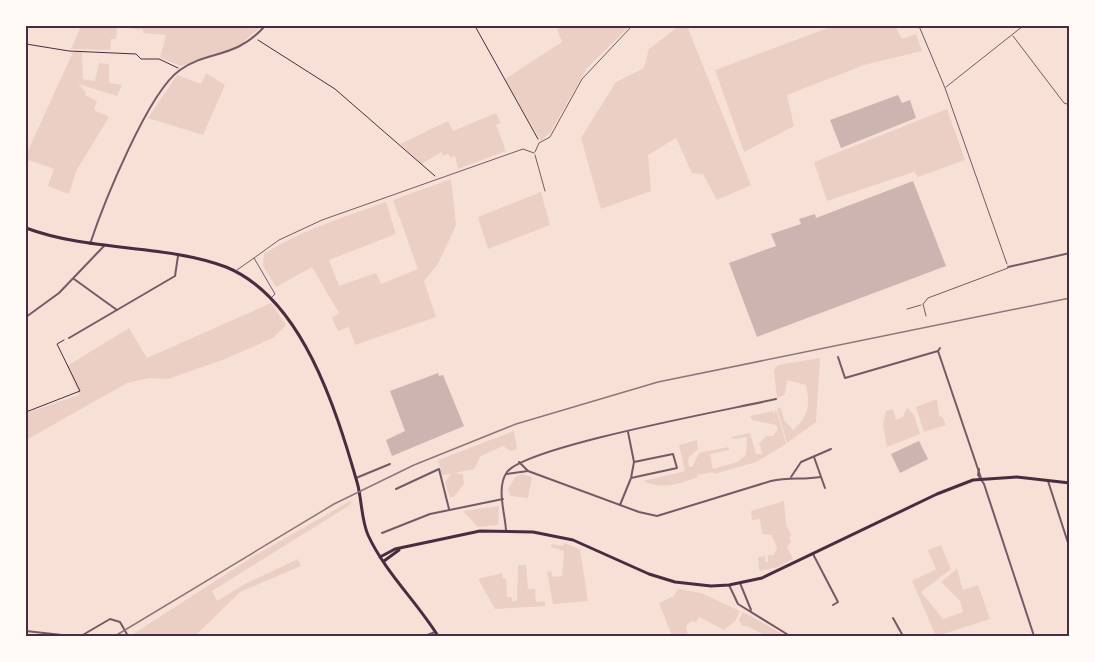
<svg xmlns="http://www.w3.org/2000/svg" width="1095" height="662" viewBox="0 0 1095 662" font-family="Quicksand,sans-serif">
  <rect width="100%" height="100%" fill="#f7e1d7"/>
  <g fill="#ebcfc5">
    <path d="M81,26H262L238,46L181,66L160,58L166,35L143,33V30L117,27L116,39H111L110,50L71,49Z"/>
    <path d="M561,26H630L587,68L550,133L541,141L505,79L562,42L557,29Z"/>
    <path d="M679,26H687L751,185L717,200L703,174L692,173L676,138L648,155L651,191L601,209L581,138L616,82L644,68L649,49Z"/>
    <path d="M833,26H895L902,39L916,34L922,51L864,65L787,95L794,126L744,152L715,70Z"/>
    <path d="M82,51L83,79L95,81L99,63L109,64V83L122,85L117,96L78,84L86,92L85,95L97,101L94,110L109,117L76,171L69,194L48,186L54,169L26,159V155L73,52Z"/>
    <path d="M206,73L225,85L203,135L148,118L177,75L201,84Z"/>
    <path d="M947,109L965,160L918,177L914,172L827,201L814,162Z"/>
    <path d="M496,113L501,123L496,125L506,151L458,169L455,156L451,158L448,154L443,156L441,152L422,164L400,144L448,121L453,131Z"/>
    <path d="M451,179L456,225L438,264L424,281L436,317L355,345L349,327L338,331L332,318L339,313L312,267L276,287L263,266L264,254C301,230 345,217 386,202L396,234L329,260L339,286L376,273L381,284L418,269L393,200Z"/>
    <path d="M541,192L550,225L488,249L478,217Z"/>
    <path d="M271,303L286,325L273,338L225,359L168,379L149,378L127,383L26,440V413L79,395L67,366L129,328L147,358Z"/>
    <path d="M820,358L816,422L787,443L777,409L781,407L784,420L793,430C809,416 810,406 806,385L787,380L785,394L777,399L774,370L778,365Z"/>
    <path d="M937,399L939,417L942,416L946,425L924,432L916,407Z"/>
    <path d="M907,408L914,415L920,434L887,447L883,425L886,411L893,409L896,420L903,417Z"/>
    <path d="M776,409L786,444L756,462L714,474L713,472L699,475L697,470L698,477C677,484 664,490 643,481L685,471L679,445L697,440L698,449L688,458L689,467H692L699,453L729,447V450L710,454L713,469L737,462L746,455L747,437L732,439L731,437L750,433L756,454H763L759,444L766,436H773L778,429L776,425L752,420L750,416L773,411L774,414Z"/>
    <path d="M514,431L517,449L511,451L503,446L481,456L474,469L454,473L463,474L464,484L454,497H450L445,482L451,474L442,475L438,460Z"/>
    <path d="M522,474L532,477L528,498L511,496L508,489L515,477Z"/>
    <path d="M352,500L350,505L212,591L217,601L243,585L298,559L301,566L240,592L195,636H130L254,556Z"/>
    <path d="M784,501L786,524L791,535L789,537L791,542L787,546L793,559L778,567L759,571L758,557L765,556V562H768V555H774L777,547L771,535L762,534L760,519L752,520L751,511Z"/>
    <path d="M499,506L498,525L478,527L463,511Z"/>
    <path d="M564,543L580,549L588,601L553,604L547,572L551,571L553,577L562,576L564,551L551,547V544L563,546Z"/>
    <path d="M941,545L951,569L921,592L943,619L963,612L960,601L941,582L957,569L963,590L978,585L990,619L937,636H929L935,634L912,581L936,569L928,550Z"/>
    <path d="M518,565H526L528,589H535L536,602L545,601V606L495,609L478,579L502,573L503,579H506L507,597H512V601H517Z"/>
    <path d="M678,589L701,593L740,611L735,621L724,630L699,617L696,622L691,621L686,626L688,636H672L659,603L674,596Z"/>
    <path d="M743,612L786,636H767L747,626H742L739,620Z"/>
  </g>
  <g fill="#ccb4b1">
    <path d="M898,95L902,103L910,100L916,118L841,148L830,120Z"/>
    <path d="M913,181L946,266L757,337L729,263L776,246L771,234L801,224L799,219L815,214L816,218Z"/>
    <path d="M438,373L439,376L443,375L464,426L392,456L386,440L405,431L390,391Z"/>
    <path d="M919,441L928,459L900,473L891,454Z"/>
  </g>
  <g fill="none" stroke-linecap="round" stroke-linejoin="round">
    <g stroke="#4a2c40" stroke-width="1">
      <path d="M475,26L538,139"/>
      <path d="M258,40L335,89L435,176"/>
      <path d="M26,44L69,51L136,54L141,59H159L178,68"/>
      <path d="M26,412L80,391L57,344L64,340"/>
    </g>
    <g stroke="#755966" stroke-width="1">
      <path d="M919,26L945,88L1007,264"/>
      <path d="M1013,36L1064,103L1070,105"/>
      <path d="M946,87L1023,26"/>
      <path d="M535,152L539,143L550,137L582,79L632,26"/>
      <path d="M535,155L545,191"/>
      <path d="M254,258L279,240L322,220L523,149L534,153"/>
      <path d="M237,270L254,258L275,294L272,297"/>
      <path d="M907,309L921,305"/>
      <path d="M926,316L923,304L928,298L1008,268"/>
    </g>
    <g stroke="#755966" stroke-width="2">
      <path d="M90,244C103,205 148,92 180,70C210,49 234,60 265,26"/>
      <path d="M1008,267L1070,253"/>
      <path d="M74,279L117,310"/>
      <path d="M26,317L59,293L104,246"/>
      <path d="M69,338L175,276L178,256"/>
      <path d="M940,348L938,351L981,478"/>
      <path d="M838,357L845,378L938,351"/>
      <path d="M628,432L634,462"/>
      <path d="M814,457L825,488"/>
      <path d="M519,462L528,471L639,512L657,516L771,481C789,477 803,480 821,477"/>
      <path d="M979,469L978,475L984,484L1034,636"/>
      <path d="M507,474L528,471"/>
      <path d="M791,477L801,462L831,449"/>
      <path d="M356,478L390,464"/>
      <path d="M1048,481L1070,549"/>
      <path d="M396,489L439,469L449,509"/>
      <path d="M620,505L631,478L677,468L673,454L634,462L631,478"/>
      <path d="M506,530C505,513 496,487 507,472C527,446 733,409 776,399"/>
      <path d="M382,533L430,514L503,499"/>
      <path d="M813,554L838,602L833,605"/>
      <path d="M740,583L751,610"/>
      <path d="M729,585L738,604L790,636"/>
      <path d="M893,618L903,636"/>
      <path d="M26,631L71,636"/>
      <path d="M81,636L110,619L120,622L128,636"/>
      <path d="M425,636L435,632"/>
    </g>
    <g stroke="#4a2c40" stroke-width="3">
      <path d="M380,557L395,549L480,531L533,532L573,540L649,574L675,582L711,586L729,585L762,578L937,494L973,480L1017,477L1070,483"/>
      <path d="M384,561L399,550"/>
    </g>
    <path stroke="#4a2c40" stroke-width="3" d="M26,228C90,252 166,244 226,267C302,298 336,409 357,482C362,499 361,519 368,535C385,572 417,602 438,636"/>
    <path stroke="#8f747c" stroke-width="1.5" d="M115,636L334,504L414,465L516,424L658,382L1070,298"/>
  </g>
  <rect width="1095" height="662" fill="none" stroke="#fffaf5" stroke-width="54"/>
  <rect x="27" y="27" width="1041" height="608" fill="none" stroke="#4a2c40" stroke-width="2"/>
</svg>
